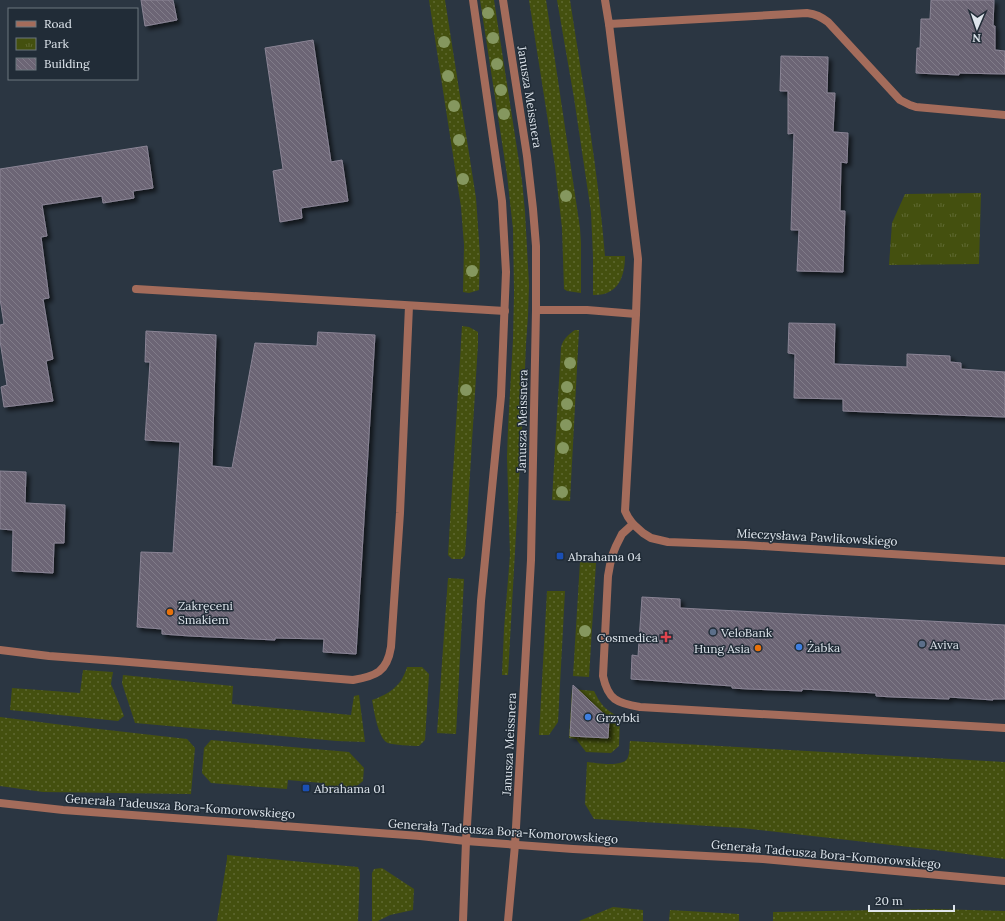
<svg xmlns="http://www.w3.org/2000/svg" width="1005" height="921" viewBox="0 0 1005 921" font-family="Lora,serif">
  <defs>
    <pattern id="grass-dots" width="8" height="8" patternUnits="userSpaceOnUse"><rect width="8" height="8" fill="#44500f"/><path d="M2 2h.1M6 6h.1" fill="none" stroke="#5f6932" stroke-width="1.8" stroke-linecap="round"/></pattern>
    <pattern id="park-tufts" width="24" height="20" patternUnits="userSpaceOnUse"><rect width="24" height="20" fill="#44500f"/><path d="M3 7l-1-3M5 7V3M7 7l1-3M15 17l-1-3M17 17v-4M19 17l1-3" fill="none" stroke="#5f6932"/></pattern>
    <pattern id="building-back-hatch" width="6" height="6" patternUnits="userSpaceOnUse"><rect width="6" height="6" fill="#6c6575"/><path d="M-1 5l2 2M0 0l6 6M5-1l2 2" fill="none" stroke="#817b89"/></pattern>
    <filter id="shadow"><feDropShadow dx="3.5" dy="3.5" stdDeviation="2" flood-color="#0009"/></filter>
  </defs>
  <rect width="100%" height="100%" fill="#2b3642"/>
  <g fill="url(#grass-dots)">
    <path d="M429,0H445L476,198L480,255L479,290L469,293L463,292L464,245L461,207Z"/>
    <path d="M480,0H494L522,181L525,212L529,285L528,316L526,344L524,393L508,675H502L504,629L510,555L507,457L508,428L513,339L514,292L513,229L507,175Z"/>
    <path d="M529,0H546L580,228L581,243V293L567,291L564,289L562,228L555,166Z"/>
    <path d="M557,0H570C583,85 598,170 605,256H625C625,277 618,296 593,295V257L591,212L574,98Z"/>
    <path d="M462,326L469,327L478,332V344L465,555L462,559H452L448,555Z"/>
    <path d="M575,330H579L570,501L552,500L561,347C563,339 569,334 575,330Z"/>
    <path d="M580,562L596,563L589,677L573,676Z"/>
    <path d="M448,578L464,579L456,734L437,733Z"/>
    <path d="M547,591H565L558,722L549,735H539Z"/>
    <path d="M407,667H422L429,674L425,740L419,746C412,746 393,745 388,743C378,739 374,710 372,700C384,696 395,690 402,679C404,675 406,671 407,667Z"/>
    <path d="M83,670L113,672L111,684L124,716L118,721L10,710L12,688L80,693Z"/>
    <path d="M123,675L233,686L232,704L351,715L354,696L359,695L365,742L337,741L135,723L122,683Z"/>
    <path d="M572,689L594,691C600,704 606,711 620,717L619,746L611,753L586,752L576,739L569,738Z"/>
    <path d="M0,717L55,724L187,739L195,748L191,794L43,792L0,786Z"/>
    <path d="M211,740L349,752L364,768L363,781L348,793L321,791L322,783L288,780L287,789L211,783L202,773L204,748Z"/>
    <path d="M630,741L1005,762V859L927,849L742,828L594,819L585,804L587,762C596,763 625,768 628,757C630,752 629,746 630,741Z"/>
    <path d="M227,855L358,867L360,873L358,921H217L227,859Z"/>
    <path d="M382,868L414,889L413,910L390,915L378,921H372V873L374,869Z"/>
    <path d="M613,907L643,910V921H579Z"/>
    <path d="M934,909L1005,911V921H773V912Z"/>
    <path d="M670,910L739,914V921H669Z"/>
  </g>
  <path fill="url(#park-tufts)" d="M981,193L979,264L889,265L892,223L905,194Z"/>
  <g fill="url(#building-back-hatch)" stroke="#8a8495" filter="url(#shadow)">
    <path d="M141,0H173L177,20L145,26Z"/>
    <path d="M931,0H994L993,26H995V50L1005,51V74L959,73V75L916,73L917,48H920L921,19H930Z"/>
    <path d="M313,40L331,162L342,160L348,201L301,208L302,218L280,222L273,171L283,169L265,48Z"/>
    <path d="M781,56L828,57L827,93H835L833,132L848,133L847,163L841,162L840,211H845L843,272L797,271L799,230H791L794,133L788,134V91H780Z"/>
    <path d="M147,146L153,188L133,191L134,198L103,203L102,196L42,205L47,236L41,237L49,298L43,299L53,359L46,361L53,401L4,407L1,387L7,385L0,341V325L4,324L0,299V169Z"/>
    <path d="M789,323L835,324L834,364L907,367V354L950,356V362L961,363V369L1005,372V417L843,411V399L794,398L795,354L788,353Z"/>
    <path d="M146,331L216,335L212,466L232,468L255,343L317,346L318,332L375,335L356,654L323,652L324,639L275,638V640L190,636L162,634V629L137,627L141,552L173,553L180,442L145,440L150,362H145Z"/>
    <path d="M0,471L26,472L25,503L65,505L64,543H54L53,573L12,571L13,530L0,529Z"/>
    <path d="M642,597L680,599V608L1005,625V699H993V700L949,697V699L893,697L876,696V693L802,689V691L748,689L732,688V686L631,679L632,655L638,656Z"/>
    <path d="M573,685L609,719L608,738L570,736Z"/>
  </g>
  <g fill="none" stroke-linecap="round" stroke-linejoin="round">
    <g stroke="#a46c5b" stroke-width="8">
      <path d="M609,24L638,259L636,314L625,511L628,517L633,524L622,534L616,546L612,556L610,565L608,576L603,676C608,700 617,703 640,707L1005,728"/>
      <path d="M136,289L505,311"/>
      <path d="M536,310H587L636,314"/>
      <path d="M0,650L49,656L117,661L353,680C376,676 387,672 391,647L400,513L409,306"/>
    </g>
    <g stroke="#a46c5b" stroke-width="8">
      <path d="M605,0L609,24L807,13C816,14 821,17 828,22L900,100L910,105L916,107L1005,115"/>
      <path d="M633,524L643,533L651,538L668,542L745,545L1005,561"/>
    </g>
    <g stroke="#a46c5b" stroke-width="8">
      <path d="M503,0L527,156L533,209L536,246V310L531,560L515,845L508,921"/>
      <path d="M0,803L63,810L297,827L420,836L466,841L573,849L763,859L1005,881"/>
      <path d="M463,921L466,841L481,601L501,396L506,272L502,201L473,0"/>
    </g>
  </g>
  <g fill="#85975f">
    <circle cx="488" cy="13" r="6"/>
    <circle cx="493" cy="38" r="6"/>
    <circle cx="444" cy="42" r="6"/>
    <circle cx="497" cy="64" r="6"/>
    <circle cx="448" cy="76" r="6"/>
    <circle cx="501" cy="90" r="6"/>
    <circle cx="454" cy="106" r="6"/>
    <circle cx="504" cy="114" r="6"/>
    <circle cx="459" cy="140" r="6"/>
    <circle cx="463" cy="179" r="6"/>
    <circle cx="566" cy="196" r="6"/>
    <circle cx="472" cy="271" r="6"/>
    <circle cx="570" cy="363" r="6"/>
    <circle cx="567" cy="387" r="6"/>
    <circle cx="466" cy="390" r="6"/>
    <circle cx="567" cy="404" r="6"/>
    <circle cx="566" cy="425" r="6"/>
    <circle cx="563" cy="448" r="6"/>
    <circle cx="562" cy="492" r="6"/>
    <circle cx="585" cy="631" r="6"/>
  </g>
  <g fill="#1a4fb4" stroke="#212c37" stroke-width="1.5">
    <rect x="556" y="552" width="8" height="8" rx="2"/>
    <rect x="302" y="784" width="8" height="8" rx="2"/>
  </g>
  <g fill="#e8710a" stroke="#212c37" stroke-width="1.5">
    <circle cx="170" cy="612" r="4"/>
    <circle cx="758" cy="648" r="4"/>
  </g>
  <g fill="#5c6f8a" stroke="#212c37" stroke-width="1.5">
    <circle cx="713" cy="632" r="4"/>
    <circle cx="922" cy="644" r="4"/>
  </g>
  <path fill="#e0444e" stroke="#212c37" stroke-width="1.5" d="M664 631h4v4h4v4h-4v4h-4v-4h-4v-4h4z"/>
  <g fill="#3f7fe0" stroke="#212c37" stroke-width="1.5">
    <circle cx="799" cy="647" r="4"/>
    <circle cx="588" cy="717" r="4"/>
  </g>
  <g text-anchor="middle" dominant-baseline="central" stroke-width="3" stroke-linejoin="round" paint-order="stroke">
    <g font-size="12" fill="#dee5ec" stroke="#212c37">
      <text transform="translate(530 97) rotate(81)">Janusza Meissnera</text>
      <text transform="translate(522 421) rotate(-89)">Janusza Meissnera</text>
      <text transform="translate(817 537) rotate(3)">Mieczysława Pawlikowskiego</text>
      <text transform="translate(509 744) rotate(-87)">Janusza Meissnera</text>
      <text transform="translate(180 806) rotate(4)">Generała Tadeusza Bora-Komorowskiego</text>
      <text transform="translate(503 831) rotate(4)">Generała Tadeusza Bora-Komorowskiego</text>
      <text transform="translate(826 854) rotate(5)">Generała Tadeusza Bora-Komorowskiego</text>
    </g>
    <g font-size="12" fill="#dee5ec" stroke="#212c37" text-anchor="start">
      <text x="568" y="556">Abrahama 04</text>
      <text x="178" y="605">Zakręceni<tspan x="178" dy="14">Smakiem</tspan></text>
      <text x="721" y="632">VeloBank</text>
      <text x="658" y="637" text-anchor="end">Cosmedica</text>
      <text x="930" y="644">Aviva</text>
      <text x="807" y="647">Żabka</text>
      <text x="750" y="648" text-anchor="end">Hung Asia</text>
      <text x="596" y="717">Grzybki</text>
      <text x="314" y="788">Abrahama 01</text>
    </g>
  </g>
  <rect x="8" y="8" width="130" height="72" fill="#212c37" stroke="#6d767f"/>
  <rect x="16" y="21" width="20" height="6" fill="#a46c5b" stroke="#6d767f"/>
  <text x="44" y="28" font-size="12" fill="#dee5ec">Road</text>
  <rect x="16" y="38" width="20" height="12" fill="url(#park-tufts)" stroke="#6d767f"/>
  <text x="44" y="48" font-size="12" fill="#dee5ec">Park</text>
  <rect x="16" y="58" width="20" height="12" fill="url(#building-back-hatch)" stroke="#6d767f"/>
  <text x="44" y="68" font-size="12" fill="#dee5ec">Building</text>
  <g transform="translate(977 28) rotate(182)" stroke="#212c37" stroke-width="3" paint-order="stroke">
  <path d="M0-3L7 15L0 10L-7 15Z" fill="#dee5ec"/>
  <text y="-6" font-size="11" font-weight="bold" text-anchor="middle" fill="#dee5ec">N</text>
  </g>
  <path d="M869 905v6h85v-6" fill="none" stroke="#dee5ec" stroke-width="2"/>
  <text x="875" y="905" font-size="12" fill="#dee5ec" stroke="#212c37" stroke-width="3" paint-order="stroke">20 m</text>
</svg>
